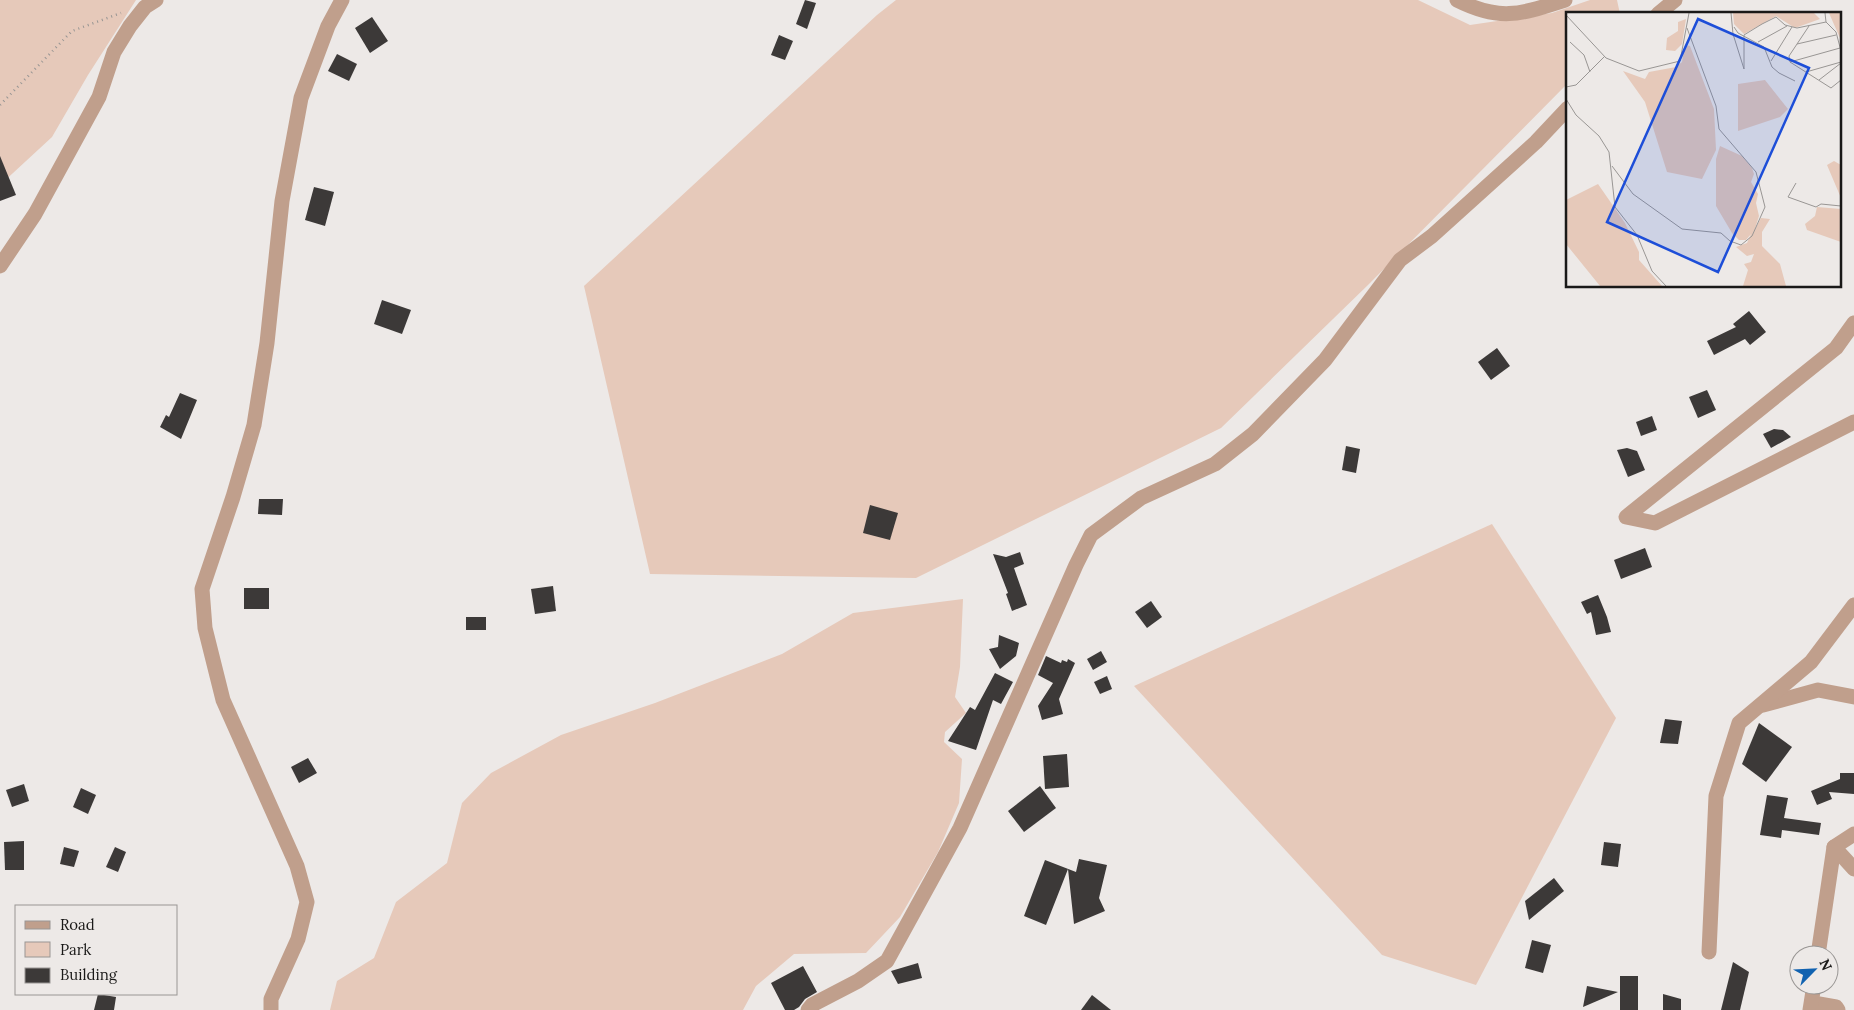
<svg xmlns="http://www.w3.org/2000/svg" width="1854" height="1010" viewBox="0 0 1854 1010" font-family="Lora,serif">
  <rect width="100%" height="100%" fill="#ede9e7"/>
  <g fill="#e6c9ba">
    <path d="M0,0H136L88,75L52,137L0,185Z"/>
    <path d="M896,0H1418L1470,25L1552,13L1590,0H1617L1620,14H1568V83L1369,284L1221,428L916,578L650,574L584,286L877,15Z"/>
    <path d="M1492,524L1616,718L1476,985L1382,955L1134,686Z"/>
    <path d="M963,599L960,667L955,697L966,713L945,732L944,742L962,759L959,803L938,852L900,917L866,953L794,954L756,986L743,1010H330L337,981L374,958L396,902L447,863L462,803L491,773L561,735L655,703L782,654L853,613Z"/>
  </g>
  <g fill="#3c3938">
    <path d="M805,0L816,3L807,29L796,24Z"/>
    <path d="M372,17L388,41L370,53L355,28Z"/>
    <path d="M779,35L793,41L785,60L771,55Z"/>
    <path d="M337,54L357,64L349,81L328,71Z"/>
    <path d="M0,156L16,195L0,201Z"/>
    <path d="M314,187L334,192L325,226L305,220Z"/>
    <path d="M382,300L411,310L402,334L374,324Z"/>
    <path d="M1749,311L1766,332L1750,345L1745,339L1714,355L1707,341L1736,327L1733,324Z"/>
    <path d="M1497,348L1510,366L1491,380L1478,362Z"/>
    <path d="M1707,390L1716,410L1698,418L1689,397Z"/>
    <path d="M180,393L197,400L181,439L160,427L166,415L169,417Z"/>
    <path d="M1652,416L1657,430L1641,436L1636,422Z"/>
    <path d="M1774,429L1783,430L1791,437L1771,448L1763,434Z"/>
    <path d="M1346,446L1360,449L1356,473L1342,470Z"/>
    <path d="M1627,448L1637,451L1645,470L1628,477L1617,450Z"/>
    <path d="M259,499H283L282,515L258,514Z"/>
    <path d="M870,505L898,513L890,540L863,533Z"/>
    <path d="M1645,548L1652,567L1621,579L1614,560Z"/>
    <path d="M1020,552L1024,564L1014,568L1027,605L1012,611L1006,594L1008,593L993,554L1006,557Z"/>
    <path d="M553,586L556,611L535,614L531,589Z"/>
    <rect x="244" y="588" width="25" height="21"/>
    <path d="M1598,595L1607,617L1611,632L1596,635L1591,612L1587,614L1581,602Z"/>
    <path d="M1151,601L1162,617L1147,628L1135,612Z"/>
    <rect x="466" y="617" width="20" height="13"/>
    <path d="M999,635L1019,643L1016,656L1000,669L989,649L998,647Z"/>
    <path d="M1101,651L1107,662L1093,670L1087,659Z"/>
    <path d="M1046,656L1061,663L1062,660L1067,662L1068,659L1075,663L1059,699L1063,714L1042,720L1038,706L1053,683L1038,675Z"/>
    <path d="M995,673L1013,682L1001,704L993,700L976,750L948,741L970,707L975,710Z"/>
    <path d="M1107,676L1112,689L1100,694L1094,682Z"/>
    <path d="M1665,719L1682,721L1678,744L1660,743Z"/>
    <path d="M1759,723L1792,747L1766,782L1742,764Z"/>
    <path d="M1067,754L1069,787L1045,789L1043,756Z"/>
    <path d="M308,758L317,773L299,783L291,767Z"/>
    <path d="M1840,773H1854V794L1829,792L1832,799L1817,805L1811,791L1840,779Z"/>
    <path d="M24,784L29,801L12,807L6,790Z"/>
    <path d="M1040,786L1056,808L1024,832L1008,811Z"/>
    <path d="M81,788L96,795L88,814L73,807Z"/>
    <path d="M1767,795L1788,798L1784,818L1821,823L1819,835L1782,830L1781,838L1760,835Z"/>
    <path d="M24,841V870H5L4,842Z"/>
    <path d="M1604,842L1621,844L1618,867L1601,865Z"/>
    <path d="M64,847L79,851L74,867L60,864Z"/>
    <path d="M115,847L126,852L118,872L106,867Z"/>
    <path d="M1079,859L1107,865L1099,898L1105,911L1074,924L1068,869L1046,925L1024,916L1045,860L1076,872Z"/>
    <path d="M1554,878L1564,891L1529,920L1525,901Z"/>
    <path d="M1532,940L1551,945L1543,973L1525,968Z"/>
    <path d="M1733,962L1749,972L1740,1010H1721Z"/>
    <path d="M918,963L922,978L898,984L891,971Z"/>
    <path d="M803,966L817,992L805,999L799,1007L794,1010H785L771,983Z"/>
    <rect x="1620" y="976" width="18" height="34"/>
    <path d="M1587,986L1618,992L1583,1007Z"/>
    <path d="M98,994L116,997L114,1010H94Z"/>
    <path d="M1663,994L1681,999V1010H1663Z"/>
    <path d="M1092,995L1111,1010H1081Z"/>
  </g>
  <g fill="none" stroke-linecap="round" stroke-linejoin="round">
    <path stroke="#979593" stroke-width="2.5" stroke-dasharray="1 4" stroke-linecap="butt" d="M0,105L72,31L121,13"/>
    <g stroke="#c09f8c" stroke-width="15">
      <path d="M1457,0C1501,22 1521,14 1565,0"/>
      <path d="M1658,14L1675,0"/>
      <path d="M0,266L35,214L99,97L114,52L130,26L145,7L156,0"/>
      <path d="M1854,323L1836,348L1626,517L1655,523L1854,422"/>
      <path d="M1763,705L1818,690L1854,697"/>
      <path d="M1834,847L1854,869"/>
      <path d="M1709,952L1716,796L1739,723L1811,662L1854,605"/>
      <path d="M1818,955L1834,847L1854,834"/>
      <path d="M1819,1004L1836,1007L1838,1010"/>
      <path d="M271,1010V999L298,939L307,902L297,866L223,700L205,628L202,589L233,497L254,425L267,343L282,201L301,98L328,26L342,0"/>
      <path d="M808,1010L812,1005L858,981L887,961L960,828L1076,565L1091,535L1141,498L1215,464L1253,434L1325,360L1400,260L1432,236L1536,142L1568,108"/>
      <path d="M1810,1010L1814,985"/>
    </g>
  </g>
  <g transform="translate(1566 12)">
    <rect width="275" height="275" fill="#ede9e7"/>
    <path d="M167,1H248L254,7L229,16L210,4L178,22L168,12ZM263,1H275V26H274ZM120,7L116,32L109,39L100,38L101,26L112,19V10ZM119,33L124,34L148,97L150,138L136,167L101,160L79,90L57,59L79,67L83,60L110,55L116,50ZM199,68L222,97L214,105L172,119V72ZM154,134L176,144L186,156L188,162L185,170L192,182L190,191L193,204L189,217L195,206L204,207L196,220V234L214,252L220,274H177L182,258L178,252L185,250L188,242L181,244L170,235L181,231L185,222L180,228H173L166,221L150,194V147ZM268,149L275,153V186L261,153ZM32,172L59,211L73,240V248L96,274H34L0,232V188ZM251,195L275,197V230L241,218L239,212L249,204Z" fill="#e6c9ba"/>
    <path fill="none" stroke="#999694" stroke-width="1" d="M165,1L167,22L178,57V23L196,12L210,5L219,13L231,16L260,10M259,1L260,10L270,20L275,39M0,3L40,46L73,59L114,49L123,1M243,14L223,44L224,50L265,76L275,68M168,15L172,21L198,35L206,55L213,61L229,69M4,30L18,43L24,60M192,30L221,14M231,32L270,23M205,49L226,15M224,50L274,36M240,60L275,50M253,68L275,51M0,75L10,73L39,44M0,87L10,103L33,124L43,140L49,195L71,223L86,259L100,274M46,154L67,182L116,217L155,221L164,229L175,233L186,224L199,195L190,160L153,117L150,94L121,16M230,171L222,185L250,195L255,192L275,194"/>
    <path fill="#1d4ed8" fill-opacity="0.15" stroke="#1d4ed8" stroke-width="2.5" d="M132,7L243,56L152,260L41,210Z"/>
    <rect width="275" height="275" fill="none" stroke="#1a1918" stroke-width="2.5"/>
  </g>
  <rect x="15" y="905" width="162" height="90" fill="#ede9e7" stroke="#999694"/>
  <rect x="25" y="921" width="25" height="8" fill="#c09f8c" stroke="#999694"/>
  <text x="60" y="930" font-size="15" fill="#1a1918">Road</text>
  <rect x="25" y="942" width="25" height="15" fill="#e6c9ba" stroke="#999694"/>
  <text x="60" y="955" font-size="15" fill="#1a1918">Park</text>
  <rect x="25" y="968" width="25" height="15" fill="#3c3938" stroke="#999694"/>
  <text x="60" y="980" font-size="15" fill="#1a1918">Building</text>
  <g transform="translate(1814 970) rotate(66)"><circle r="24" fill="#ede9e7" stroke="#999694"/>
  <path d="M0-4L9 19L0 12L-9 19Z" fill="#1162b0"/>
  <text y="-8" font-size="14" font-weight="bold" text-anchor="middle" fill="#1a1918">N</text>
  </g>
</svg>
